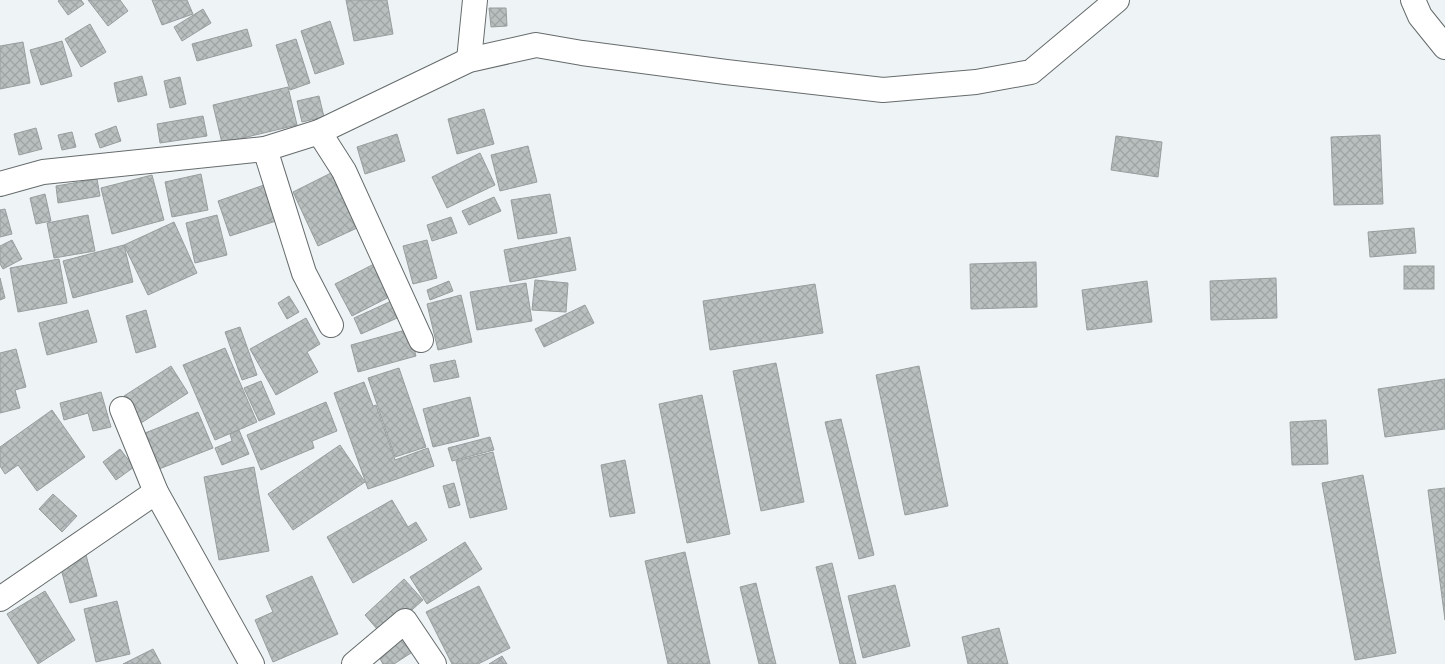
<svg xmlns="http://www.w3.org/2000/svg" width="1445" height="664" viewBox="0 0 1445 664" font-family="Mulish,sans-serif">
  <defs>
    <pattern id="building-cross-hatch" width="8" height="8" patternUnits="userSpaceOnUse" patternTransform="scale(1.25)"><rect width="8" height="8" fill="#b9bebf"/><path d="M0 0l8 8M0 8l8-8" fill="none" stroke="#9ea3a3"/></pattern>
  </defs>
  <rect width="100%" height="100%" fill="#eef4f5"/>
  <g fill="url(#building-cross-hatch)" stroke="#989d9e">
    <path d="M60,0H81L84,4L68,15L58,1Z"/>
    <path d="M88,0H120L128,11L108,26Z"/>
    <path d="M152,0H187L193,14L162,25Z"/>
    <path d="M346,0H387L393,34L354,41Z"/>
    <path d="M489,8H506L507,26L491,27Z"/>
    <path d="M203,9L211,23L182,41L174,27Z"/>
    <path d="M330,21L344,64L315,74L301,31Z"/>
    <path d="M90,24L106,52L81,67L65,39Z"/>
    <path d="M247,29L252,46L197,61L192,44Z"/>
    <path d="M296,39L310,83L290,90L276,45Z"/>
    <path d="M62,41L72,76L41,85L30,50Z"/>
    <path d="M23,42L30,83L0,89V46Z"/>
    <path d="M142,76L147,95L118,102L114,83Z"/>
    <path d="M180,77L186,104L170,108L164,81Z"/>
    <path d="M288,87L297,125L222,143L213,105Z"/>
    <path d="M319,96L324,117L302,122L297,101Z"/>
    <path d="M484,109L494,144L457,154L448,119Z"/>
    <path d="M203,116L207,136L160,143L157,124Z"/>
    <path d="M116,126L121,141L100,148L95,134Z"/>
    <path d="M36,128L42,149L19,155L14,134Z"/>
    <path d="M72,132L76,147L62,150L58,135Z"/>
    <path d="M397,134L405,161L365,174L357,147Z"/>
    <path d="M1380,135L1383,204L1334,205L1331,137Z"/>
    <path d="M1116,136L1162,142L1158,177L1111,170Z"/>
    <path d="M528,146L537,182L500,191L491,155Z"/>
    <path d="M480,153L495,185L447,208L432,177Z"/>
    <path d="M331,173L357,228L318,246L293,192Z"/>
    <path d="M201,174L208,210L172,217L165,182Z"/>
    <path d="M152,175L164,220L112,234L101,188Z"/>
    <path d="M97,179L100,196L58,203L56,186Z"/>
    <path d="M267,184L279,220L230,236L218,201Z"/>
    <path d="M45,194L51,221L36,224L30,198Z"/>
    <path d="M550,194L557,233L518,239L511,200Z"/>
    <path d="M494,197L501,211L469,225L462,211Z"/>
    <path d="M5,209L12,234L0,237V210Z"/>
    <path d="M88,215L95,251L54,258L47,223Z"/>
    <path d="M217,215L227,255L195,263L186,223Z"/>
    <path d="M451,217L457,233L432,241L427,225Z"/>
    <path d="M174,222L197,273L148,295L124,245Z"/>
    <path d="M1414,228L1416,253L1370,257L1368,232Z"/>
    <path d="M570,237L576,270L510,282L504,250Z"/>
    <path d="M12,240L22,259L3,269L0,264V246Z"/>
    <path d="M427,240L437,278L413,284L403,246Z"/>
    <path d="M124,245L133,282L73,298L63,261Z"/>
    <path d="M59,259L67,303L18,312L10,268Z"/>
    <path d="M1036,262L1037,307L971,309L970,264Z"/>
    <path d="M374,264L391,296L352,316L335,284Z"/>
    <rect x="1404" y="266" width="30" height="23"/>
    <path d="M0,278L5,298L0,300Z"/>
    <path d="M1276,278L1277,318L1211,320L1210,281Z"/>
    <path d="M535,280L568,283L566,312L532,310Z"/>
    <path d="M449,281L453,291L430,300L427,290Z"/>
    <path d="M1147,281L1152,322L1087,330L1082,290Z"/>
    <path d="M526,283L532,321L477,330L470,292Z"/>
    <path d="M815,284L823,333L710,350L703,301Z"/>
    <path d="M461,295L472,342L438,350L427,304Z"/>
    <path d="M289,296L299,312L287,319L278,303Z"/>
    <path d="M396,299L404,315L361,334L354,318Z"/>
    <path d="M585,305L594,323L544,347L535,329Z"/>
    <path d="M88,310L97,342L47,355L39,323Z"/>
    <path d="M146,310L156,347L136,353L126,316Z"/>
    <path d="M306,318L320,344L307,352L318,372L276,395L250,349Z"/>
    <path d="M240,327L257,375L242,380L225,332Z"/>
    <path d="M409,329L416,356L358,372L351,345Z"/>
    <path d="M225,348L257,422L215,440L183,365Z"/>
    <path d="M16,349L26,387L15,390L20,408L0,413V353Z"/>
    <path d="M455,360L459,377L434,382L430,365Z"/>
    <path d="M776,363L804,502L761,511L733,371Z"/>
    <path d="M171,366L188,393L141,423L124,396Z"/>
    <path d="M919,366L948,506L905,515L876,375Z"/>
    <path d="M399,368L426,447L395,457L368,378Z"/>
    <path d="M1445,379V429L1385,437L1378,389Z"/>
    <path d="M261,381L275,414L259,421L244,388Z"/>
    <path d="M364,382L373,406L376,405L395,460L428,448L434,466L368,489L334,393Z"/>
    <path d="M101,392L111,427L93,431L88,413L64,420L60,403Z"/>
    <path d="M702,395L730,534L687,543L659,404Z"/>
    <path d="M470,397L479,436L433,447L423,409Z"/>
    <path d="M326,402L337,431L312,441L314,448L261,470L247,435Z"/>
    <path d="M52,410L85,457L37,491L18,465L5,474L0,466V447Z"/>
    <path d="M198,412L213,448L159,469L145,433Z"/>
    <path d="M841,419L874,555L859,559L825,422Z"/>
    <path d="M1326,420L1328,464L1292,465L1290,422Z"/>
    <path d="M239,430L249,454L222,465L215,448L232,441L230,434Z"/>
    <path d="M490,437L494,450L452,461L448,448Z"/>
    <path d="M340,445L365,482L293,530L268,494Z"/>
    <path d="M120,449L134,467L116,480L103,462Z"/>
    <path d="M493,452L507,509L470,518L456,461Z"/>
    <path d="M625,460L635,513L610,517L601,465Z"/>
    <path d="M254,467L269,551L219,560L204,477Z"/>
    <path d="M1363,475L1396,653L1355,660L1322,483Z"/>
    <path d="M454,483L460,505L449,508L443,486Z"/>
    <path d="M1445,488V620L1428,490Z"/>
    <path d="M53,494L77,516L62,532L39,509Z"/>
    <path d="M392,500L408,527L416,522L427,540L353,583L327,537Z"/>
    <path d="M465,542L482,569L427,604L410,577Z"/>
    <path d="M685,552L710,664H668L645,561Z"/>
    <path d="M86,555L97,596L70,603L59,561Z"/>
    <path d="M832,563L856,664H840L816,567Z"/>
    <path d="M312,576L338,634L273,662L255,620L273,612L266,596Z"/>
    <path d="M404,579L423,600L383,636L365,615Z"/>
    <path d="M756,583L776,664H759L740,587Z"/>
    <path d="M895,585L910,646L863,658L848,596Z"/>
    <path d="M479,586L510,648L478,664H452L426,612Z"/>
    <path d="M45,591L75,640L38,664L7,614Z"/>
    <path d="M117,601L130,654L96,662L84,609Z"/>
    <path d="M999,628L1008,664H968L962,637Z"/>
    <path d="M404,635L414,651L394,664H383L376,652Z"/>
    <path d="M153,649L161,664H123Z"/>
    <path d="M502,656L507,664H489Z"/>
  </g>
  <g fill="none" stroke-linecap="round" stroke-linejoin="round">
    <g stroke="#666b6c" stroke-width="26">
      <g id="street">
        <path d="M1413,0L1420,16L1445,47"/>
        <path d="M469,60L475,0"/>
        <path d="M319,132L344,171L421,340"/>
        <path d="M265,149L304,273L331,325"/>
        <path d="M0,184L43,172L265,149L319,132L469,60L536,45L582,53L726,72L883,90L976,82L1031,72L1117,0"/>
        <path d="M122,409L156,492L252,664"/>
        <path d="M0,599L156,492"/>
        <path d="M354,664L405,621L434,664"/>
      </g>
    </g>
    <use href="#street" stroke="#fff" stroke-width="24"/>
  </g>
</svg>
